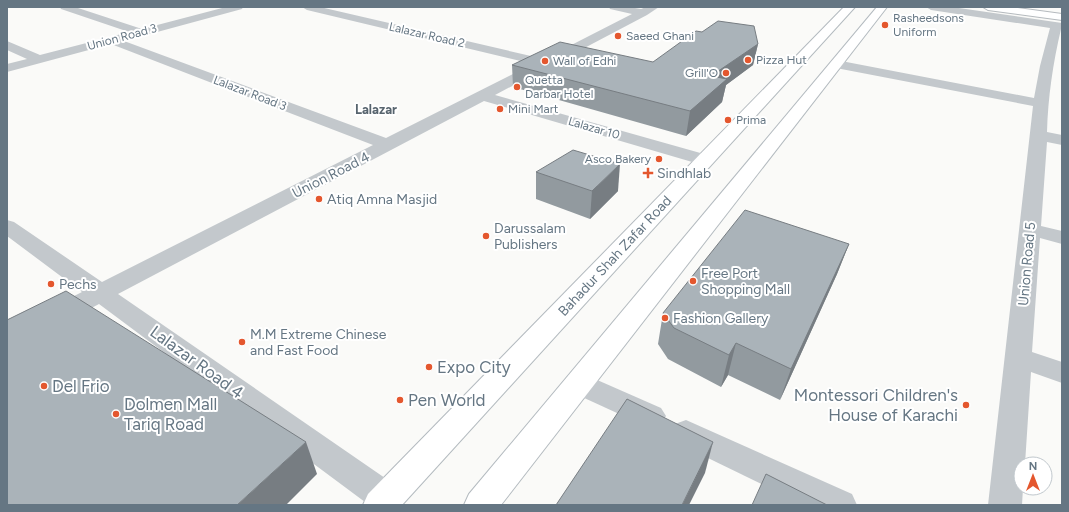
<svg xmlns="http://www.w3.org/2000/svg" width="1069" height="512" viewBox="0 0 1069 512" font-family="Figtree,sans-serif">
  <rect width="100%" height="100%" fill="#fafaf8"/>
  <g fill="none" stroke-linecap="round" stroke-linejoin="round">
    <g stroke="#b3babf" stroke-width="2">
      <g id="secondary">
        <path d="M844,7H855L402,505H363L368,494Z"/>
        <path d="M877,7H887L501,505H464L469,494Z"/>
      </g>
    </g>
    <g stroke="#b5babe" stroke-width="2">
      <path id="primary" d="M983,7H1011L1062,14V20L988,10Z"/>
    </g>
    <g fill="#c3c8cc" fill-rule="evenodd">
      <path d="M60,7H75L142,29L226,7H243L242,9L124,41L386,138L533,64L307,10L302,7H320L544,59L632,14L610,9L609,7H629L641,9L646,7H659L647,15L495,95L711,156L714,160L711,164L705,165L699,164L484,101L118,294L398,487L403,498L400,505H369L99,304L16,348L7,350V330L82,292L7,236V220L14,222L102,282L373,145L111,44L7,72V64L27,59L7,50V41L40,55L129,32L61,9Z"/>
      <path d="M926,7H952L1062,23V29H1061C1053,63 1048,97 1047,132L1062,135V145L1047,142L1041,226L1062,231V244L1040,238L1032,352L1062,362V383L1031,372L1025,464H1021V488H1023L1022,505H988L1033,106L836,68L831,67L830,64L831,61L836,60L1034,98L1040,66L1050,28L931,10Z"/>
      <path d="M579,372L661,408L666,416L661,424L651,428L641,424L569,391L565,383L569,375Z"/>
      <path d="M686,420L852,494L857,505H805L675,442L671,433L675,424Z"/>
    </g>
    <use href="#secondary" fill="#fff" fill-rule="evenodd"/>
    <use href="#primary" fill="#fff" fill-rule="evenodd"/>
  </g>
  <g fill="#929a9f">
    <path d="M758,44L753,65L726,85L722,102L686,136L513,87L512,65L653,62Z"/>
    <path d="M536,172L618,191L590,219L536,199Z"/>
    <path d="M849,244L837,274L780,400L728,375L721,387L668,359L658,344L663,313Z"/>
  </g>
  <g fill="#777d82">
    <path d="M758,44L753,65L726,85L722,102L686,136L690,111L711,76Z"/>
    <path d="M620,164L618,191L590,219L592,191Z"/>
    <path d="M849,244L837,274L780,400L791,369Z"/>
    <path d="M736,343L728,375L721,387L729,355Z"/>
    <path d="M306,442L317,474L286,505H237Z"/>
    <path d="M713,442L705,473L689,505H682Z"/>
  </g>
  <g fill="#aab3b9" stroke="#777d82">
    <path d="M718,21L754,26L758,44L711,76L727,79L690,111L512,65L560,42L653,62L696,31L702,32Z"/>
    <path d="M573,150L620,164L592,191L536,172Z"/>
    <path d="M745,210L849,244L791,369L736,343L729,355L674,328L663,313Z"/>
    <path d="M66,291L306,442L237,505H7V320Z"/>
    <path d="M627,399L713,442L682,505H556Z"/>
    <path d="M766,474L827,505H752Z"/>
  </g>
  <g fill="#e4572e" stroke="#fff" stroke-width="1.5">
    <circle cx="885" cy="25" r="4"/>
    <circle cx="618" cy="36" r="4"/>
    <circle cx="748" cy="60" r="4"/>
    <circle cx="545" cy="61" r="4"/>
    <circle cx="726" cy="73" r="4"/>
    <circle cx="517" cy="87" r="4"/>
    <circle cx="500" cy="109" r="4"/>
    <circle cx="728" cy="120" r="4"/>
    <circle cx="659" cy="159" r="4"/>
    <path d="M646 167h4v4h4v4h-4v4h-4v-4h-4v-4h4z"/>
    <circle cx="319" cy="199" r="4"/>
    <circle cx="486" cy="236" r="4"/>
    <circle cx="693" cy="281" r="4"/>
    <circle cx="51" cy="284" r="4"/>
    <circle cx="665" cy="318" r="4"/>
    <circle cx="242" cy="342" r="4"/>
    <circle cx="429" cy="367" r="4"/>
    <circle cx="44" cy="386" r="4"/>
    <circle cx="400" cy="400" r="4"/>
    <circle cx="966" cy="405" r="4"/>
    <circle cx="116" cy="414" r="4"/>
  </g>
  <g text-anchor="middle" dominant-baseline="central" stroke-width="4" stroke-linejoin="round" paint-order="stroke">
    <g font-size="12" fill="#657683" stroke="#fff" text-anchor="start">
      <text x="893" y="18">Rasheedsons<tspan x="893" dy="14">Uniform</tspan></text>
      <text x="626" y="36">Saeed Ghani</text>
      <text x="756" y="60">Pizza Hut</text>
      <text x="553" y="61">Wall of Edhi</text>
      <text x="718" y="73" text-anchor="end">Grill'O</text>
      <text x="525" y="80">Quetta<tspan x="525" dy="14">Darbar Hotel</tspan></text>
      <text x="508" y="109">Mini Mart</text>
      <text x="736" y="120">Prima</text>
      <text x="651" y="159" text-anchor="end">Asco Bakery</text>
    </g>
    <g font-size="12" fill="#657683" stroke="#fff">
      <text transform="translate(427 35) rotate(13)">Lalazar Road 2</text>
      <text transform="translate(122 37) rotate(-15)">Union Road 3</text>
      <text transform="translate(250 93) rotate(21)">Lalazar Road 3</text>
      <text transform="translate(594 128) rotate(16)">Lalazar 10</text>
    </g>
    <g font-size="13" font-weight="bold" fill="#57646e" stroke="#fff">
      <text x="376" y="109">Lalazar</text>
    </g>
    <g font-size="14" fill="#657683" stroke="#fff" text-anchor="start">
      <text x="657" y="173">Sindhlab</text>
      <text x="327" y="199">Atiq Amna Masjid</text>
      <text x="494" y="228">Darussalam<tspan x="494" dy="16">Publishers</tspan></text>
      <text x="701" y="273">Free Port<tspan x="701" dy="16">Shopping Mall</tspan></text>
      <text x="59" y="284">Pechs</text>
      <text x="673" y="318">Fashion Gallery</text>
      <text x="250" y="334">M.M Extreme Chinese<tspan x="250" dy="16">and Fast Food</tspan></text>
    </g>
    <g font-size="14" fill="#657683" stroke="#fff">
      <text transform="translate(331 175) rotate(-27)">Union Road 4</text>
      <text transform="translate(615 256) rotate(-47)">Bahadur Shah Zafar Road</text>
      <text transform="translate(1027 264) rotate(-85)">Union Road 5</text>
    </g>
    <g font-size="17" fill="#657683" stroke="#fff">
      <text transform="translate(197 362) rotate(36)">Lalazar Road 4</text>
    </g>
    <g font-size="17" fill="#657683" stroke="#fff" text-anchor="start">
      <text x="437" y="367">Expo City</text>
      <text x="52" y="386">Del Frio</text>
      <text x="958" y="395" text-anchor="end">Montessori Children's<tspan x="958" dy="20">House of Karachi</tspan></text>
      <text x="408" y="400">Pen World</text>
      <text x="124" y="404">Dolmen Mall<tspan x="124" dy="20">Tariq Road</tspan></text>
    </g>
  </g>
  <rect width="1069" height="512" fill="none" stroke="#657683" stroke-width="16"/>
  <g transform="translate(1033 476)"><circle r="19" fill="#ffffff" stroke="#c1c8cd"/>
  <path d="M0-3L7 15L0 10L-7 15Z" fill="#e4572e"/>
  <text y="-6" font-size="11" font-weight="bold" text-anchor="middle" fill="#657683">N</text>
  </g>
</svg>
